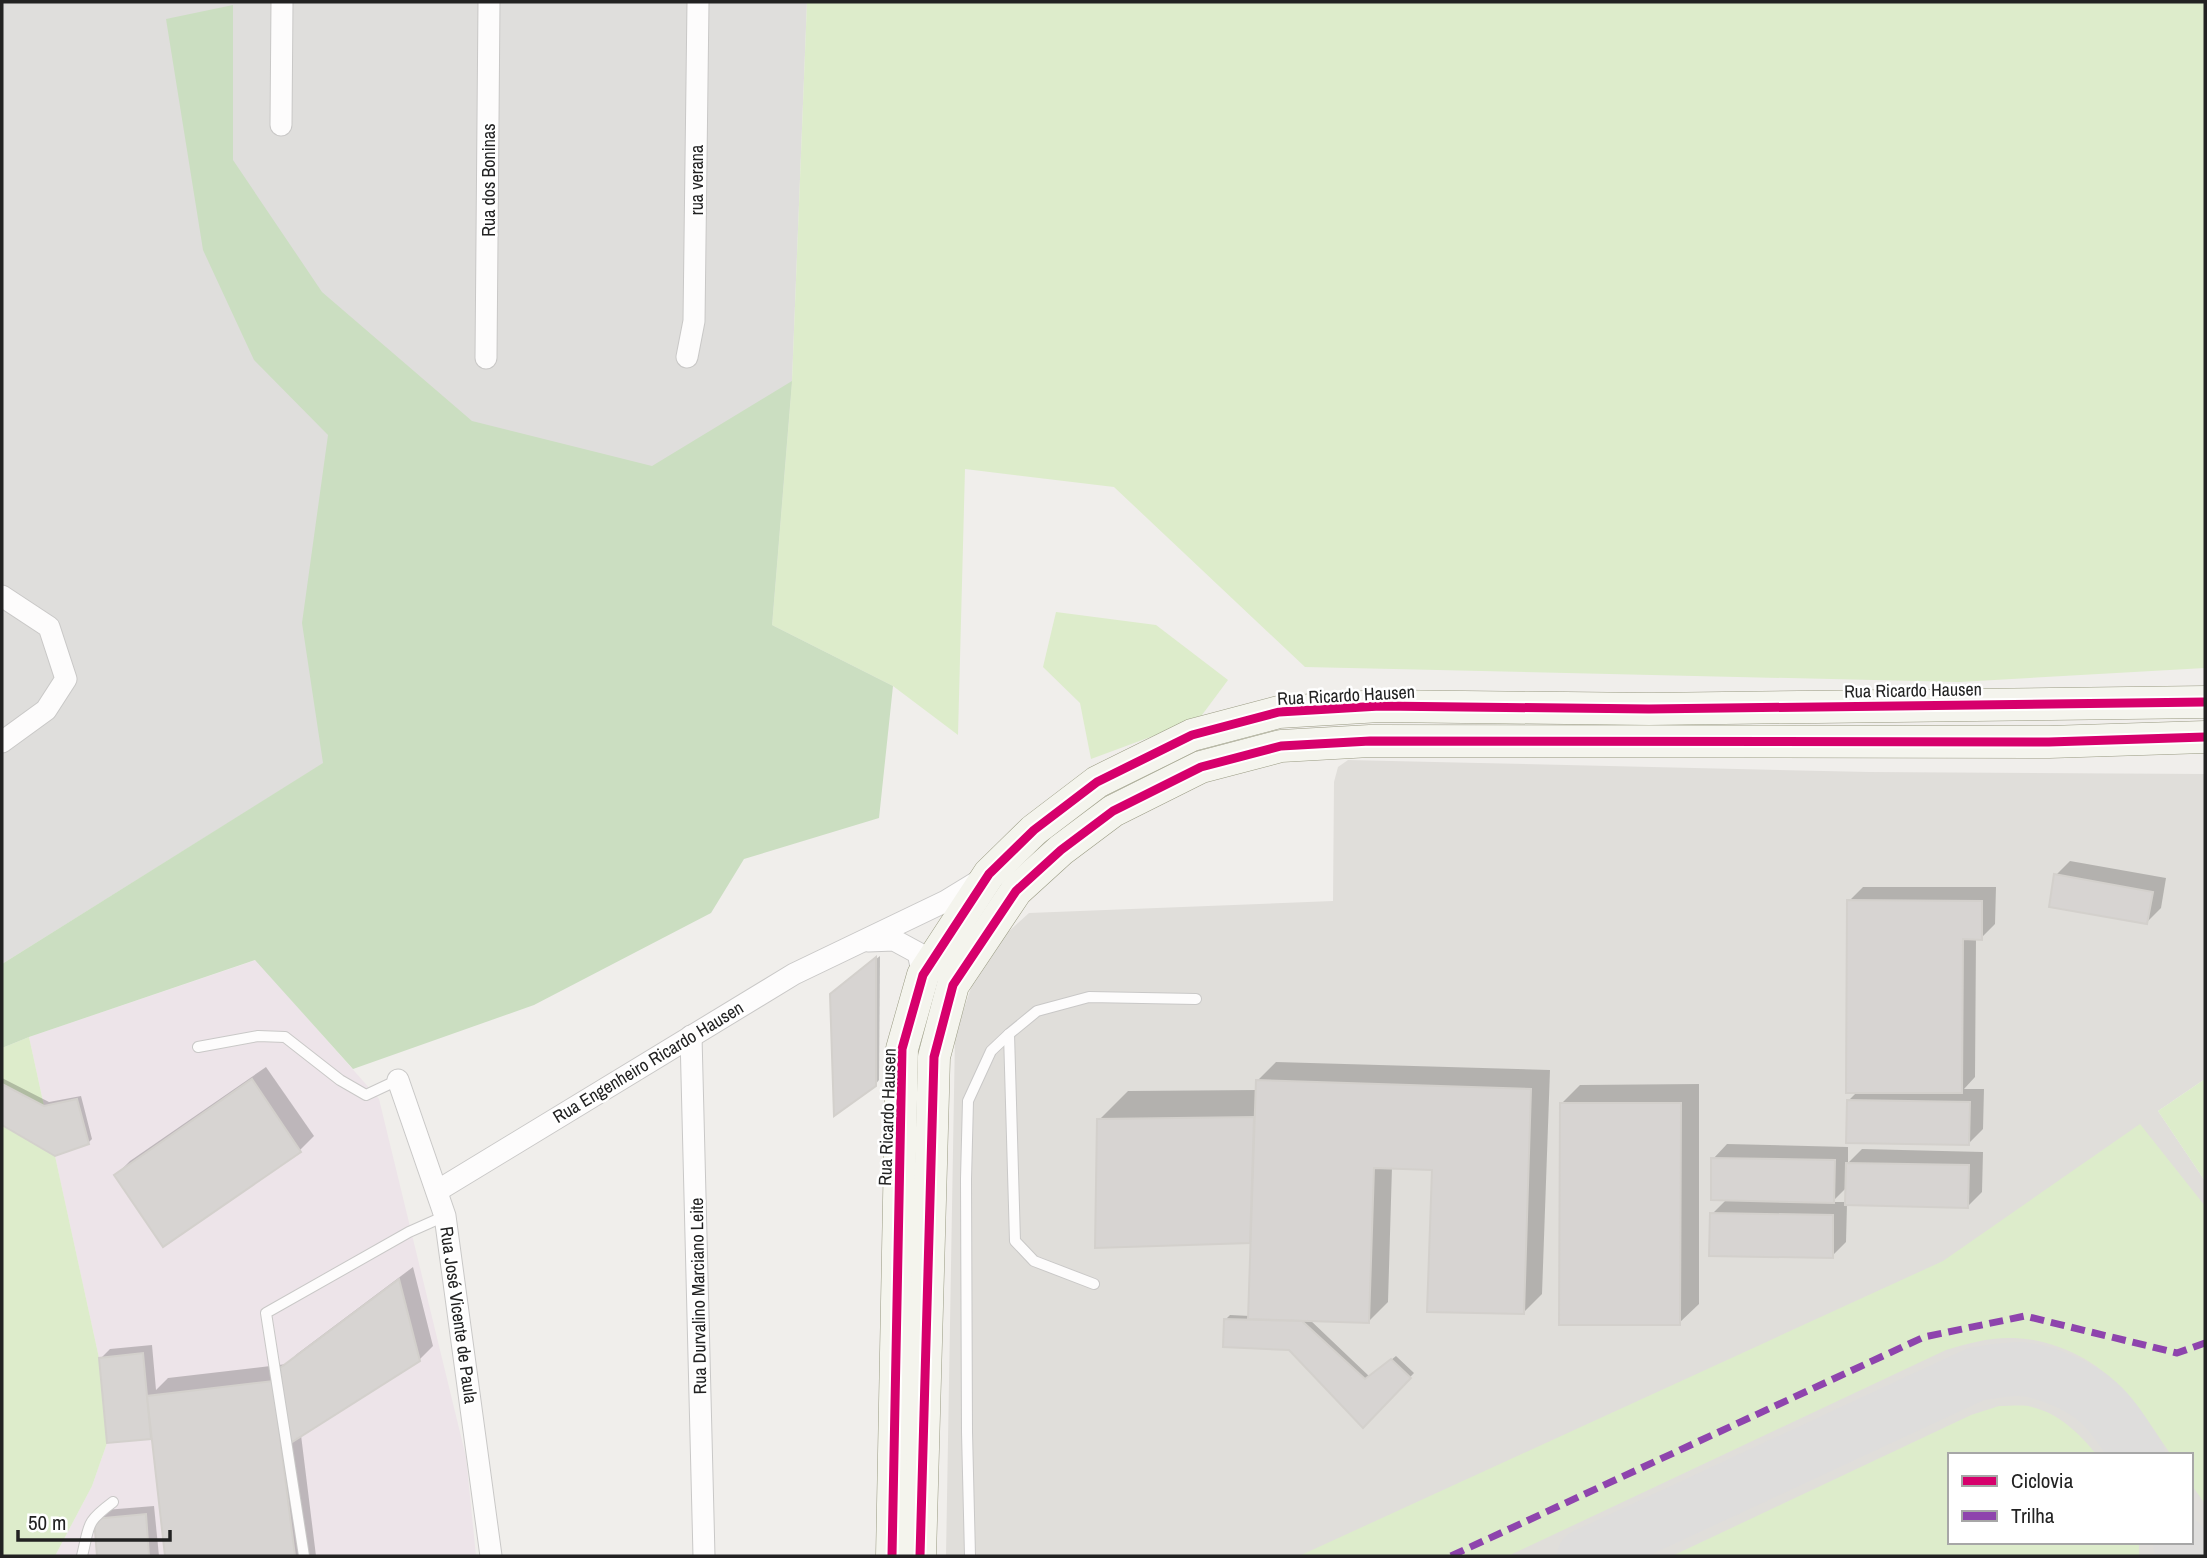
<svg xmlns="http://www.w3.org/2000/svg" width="2207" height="1558" viewBox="0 0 2207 1558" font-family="'Archivo Narrow',sans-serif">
  <rect width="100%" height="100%" fill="#f0eeeb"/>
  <path fill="#dfdedc" d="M2,2H807L792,381L772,625L879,818L324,763L2,964Z"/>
  <path fill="#ede4e9" d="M256,960L379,1099L466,1457L476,1556H55L92,1486L107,1443L99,1358L29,1037Z"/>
  <path fill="#e0deda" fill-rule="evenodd" d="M1348,760L1869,772L2205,774V1079L2158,1111L2205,1181V1556H946L955,1035L975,976L995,944L1029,913L1333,901L1334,782L1338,767ZM1950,1455H2191V1542H1950Z"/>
  <g fill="#ddeccb">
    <path d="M807,2H2205V668L1959,682L1305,667L1114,487L965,469L958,735L893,686L772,625L792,381Z"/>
    <path d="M1056,612L1156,625L1228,680L1199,719L1091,759L1080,703L1043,667Z"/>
    <path d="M29,1037L44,1106L2,1084V1048Z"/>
    <path d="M2205,1079V1181L2158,1111Z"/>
    <path d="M2140,1124L2205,1206V1504L2191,1484V1455H2171C2157,1434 2143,1412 2127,1394C2100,1362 2056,1339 2014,1338C1991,1337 1968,1343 1946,1350L1508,1556H1299L1943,1261Z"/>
    <path d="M2,1125L55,1156L99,1358L107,1443L92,1486L55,1556H2Z"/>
    <path d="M1999,1406C2008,1406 2019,1405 2028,1406C2058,1412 2078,1432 2097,1455H1950V1542H2139V1556H1672L1971,1415Z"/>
  </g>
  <path fill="#cbdec1" d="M233,5V160L322,292L472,421L652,466L792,381L772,625L893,686L879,818L744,859L711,913L534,1005L353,1069L255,960L29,1037L2,1048V964L323,763L302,623L328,435L254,360L203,250L166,19Z"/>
  <g fill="#0003" fill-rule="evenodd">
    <path d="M2070,861L2166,878L2161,908L2147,922L2056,875Z"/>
    <path d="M1863,887H1996L1995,924L1981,938H1976L1975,1077L1964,1089H1984L1983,1129L1969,1143L1848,1101L1858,1091L1849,901Z"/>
    <path d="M880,956L879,1080L875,1085L836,990Z"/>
    <path d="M1276,1062L1550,1070L1542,1294L1523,1313L1434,1168L1392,1167L1388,1302L1369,1321L1309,1319L1370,1377L1396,1356L1414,1373L1363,1426L1289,1348L1226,1319L1230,1315L1250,1316L1252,1239L1250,1241L1099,1120L1128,1091L1257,1090V1081Z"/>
    <path d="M266,1067L314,1136L300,1150L116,1175L130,1161Z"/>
    <path d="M2,1078L49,1102L81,1096L92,1139L88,1143L55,1154L2,1123Z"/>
    <path d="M1699,1084V1304L1679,1323L1561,1104L1580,1085Z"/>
    <path d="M1727,1144L1848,1147V1163L1862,1149L1983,1152L1982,1192L1968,1206L1847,1204L1846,1242L1832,1256L1712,1214L1727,1199L1713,1159ZM1847,1187V1202H1832Z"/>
    <path d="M413,1267L433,1346L419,1360L301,1435L316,1556H167L154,1434L150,1437L101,1358L110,1349L152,1345L156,1390L168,1378L287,1364L297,1354Z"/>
    <path d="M154,1506L159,1556H99L96,1520L105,1510Z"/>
  </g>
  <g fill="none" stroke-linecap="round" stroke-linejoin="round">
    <g stroke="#dedddc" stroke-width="54">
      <path d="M2180,1542L2182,1556"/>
      <path d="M1584,1556L1976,1374C1990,1372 2004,1369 2019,1369C2044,1370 2081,1386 2099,1403C2115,1417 2126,1437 2138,1455"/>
    </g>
  </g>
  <g fill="#d7d4d2" stroke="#d3d0cc" stroke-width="2">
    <path d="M2054,874L2153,892L2147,924L2049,907Z"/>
    <path d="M1847,900L1982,901V940L1963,939L1962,1093H1846Z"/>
    <path d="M876,957V1086L834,1116L830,994Z"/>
    <path d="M252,1079L301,1152L163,1247L114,1175Z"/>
    <path d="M1256,1080L1531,1089L1524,1314L1427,1312L1432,1170L1374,1168L1369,1323L1248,1319Z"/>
    <path d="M2,1084L44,1106L77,1099L89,1144L55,1156L2,1125Z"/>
    <path d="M1847,1100L1970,1102L1969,1145L1846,1143Z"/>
    <path d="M1560,1103H1681L1680,1325H1559Z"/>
    <path d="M1254,1117L1250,1243L1095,1248L1097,1119Z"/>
    <path d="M1711,1158L1835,1160L1834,1203L1711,1200Z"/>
    <path d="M1846,1163L1969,1165L1968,1208L1845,1205Z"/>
    <path d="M1710,1213L1833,1215V1258L1709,1256Z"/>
    <path d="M399,1279L420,1361L289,1444L280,1368Z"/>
    <path d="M1224,1319L1302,1321L1365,1379L1391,1359L1411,1378L1363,1428L1289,1350L1223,1347Z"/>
    <path d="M143,1353L151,1439L107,1443L99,1358Z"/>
    <path d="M273,1381L295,1556H165L147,1396Z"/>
    <path d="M146,1514L149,1556H97L94,1519Z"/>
  </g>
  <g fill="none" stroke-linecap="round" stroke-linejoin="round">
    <g stroke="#c9c8c7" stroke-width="12">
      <g id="lane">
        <path d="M1009,1034L1015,1241L1034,1261L1094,1284"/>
        <path d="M198,1047L258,1036L285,1037L340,1080L366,1095L398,1080"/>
        <path d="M82,1556C90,1524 85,1523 113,1502"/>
        <path d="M304,1556L266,1313L409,1232L445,1216"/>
        <path d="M970,1556L967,1432L966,1179L968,1101L991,1051L1009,1034L1037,1011L1089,997L1196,999"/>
      </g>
    </g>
    <g stroke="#c9c8c7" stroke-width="23">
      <g id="street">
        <path d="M281,125L282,2"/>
        <path d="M687,357L694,321L698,2"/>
        <path d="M486,358L489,2"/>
        <path d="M2,596L49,627L66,679L46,710L2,742"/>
        <path d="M868,941L894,940L918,953L923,975"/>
        <path d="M691,1036L704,1556"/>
        <path d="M398,1080L445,1216L491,1556"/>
        <path d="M437,1191L794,974L946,901L982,879"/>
      </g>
    </g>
    <g stroke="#999a82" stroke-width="33">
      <g id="secondary">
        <path d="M892,1556L902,1049L923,975L989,874L1034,830L1097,782L1192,735L1279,712L1380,706L1649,709L2205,702"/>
        <path d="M920,1556L934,1057L953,985L1016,891L1061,850L1113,811L1201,767L1281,746L1370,741L2049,742L2205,737"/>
      </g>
    </g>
    <use href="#lane" stroke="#fdfcfc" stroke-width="10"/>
    <use href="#street" stroke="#fdfcfc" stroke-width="21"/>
    <use href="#secondary" stroke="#f4f4ed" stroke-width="32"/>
    <path stroke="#8e44ad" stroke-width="7" stroke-dasharray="14 7" stroke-linecap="butt" d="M1451,1556L1924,1337L2025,1316L2177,1353L2205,1343"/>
    <g stroke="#fff" stroke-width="13">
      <g id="cycleway">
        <path d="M892,1556L902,1049L923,975L989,874L1034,830L1097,782L1192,735L1279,712L1380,706L1649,709L2205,702"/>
        <path d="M920,1556L934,1057L953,985L1016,891L1061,850L1113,811L1201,767L1281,746L1370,741L2049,742L2205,737"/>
      </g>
    </g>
    <use href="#cycleway" stroke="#d6006c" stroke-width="9"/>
  </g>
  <g text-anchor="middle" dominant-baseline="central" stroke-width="5" stroke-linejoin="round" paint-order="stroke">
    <g font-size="18" fill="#222" stroke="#fff">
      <text transform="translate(488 180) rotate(-90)">Rua dos Boninas</text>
      <text transform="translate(696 180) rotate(-90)">rua verana</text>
      <text transform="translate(1913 690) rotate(-1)">Rua Ricardo Hausen</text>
      <text transform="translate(1346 695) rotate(-3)">Rua Ricardo Hausen</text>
      <text transform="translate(648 1062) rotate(-31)">Rua Engenheiro Ricardo Hausen</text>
      <text transform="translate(887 1117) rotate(-88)">Rua Ricardo Hausen</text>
      <text transform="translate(698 1296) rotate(-91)">Rua Durvalino Marciano Leite</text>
      <text transform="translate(459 1315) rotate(82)">Rua José Vicente de Paula</text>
    </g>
  </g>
  <rect width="2207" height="1558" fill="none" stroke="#222222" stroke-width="7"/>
  <rect x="1948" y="1453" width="245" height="91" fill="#ffffff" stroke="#a7a7a7" stroke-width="2"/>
  <rect x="1962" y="1476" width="35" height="10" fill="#d6006c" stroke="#a7a7a7" stroke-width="2"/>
  <text x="2011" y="1488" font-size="21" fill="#222222">Ciclovia</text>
  <rect x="1962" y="1511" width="35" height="10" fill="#8e44ad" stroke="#a7a7a7" stroke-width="2"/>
  <text x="2011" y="1523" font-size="21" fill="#222222">Trilha</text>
  <path d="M18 1530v10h152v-10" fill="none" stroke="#222222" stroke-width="3.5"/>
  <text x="28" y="1530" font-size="21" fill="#222222" stroke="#ffffff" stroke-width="5" paint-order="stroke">50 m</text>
</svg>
